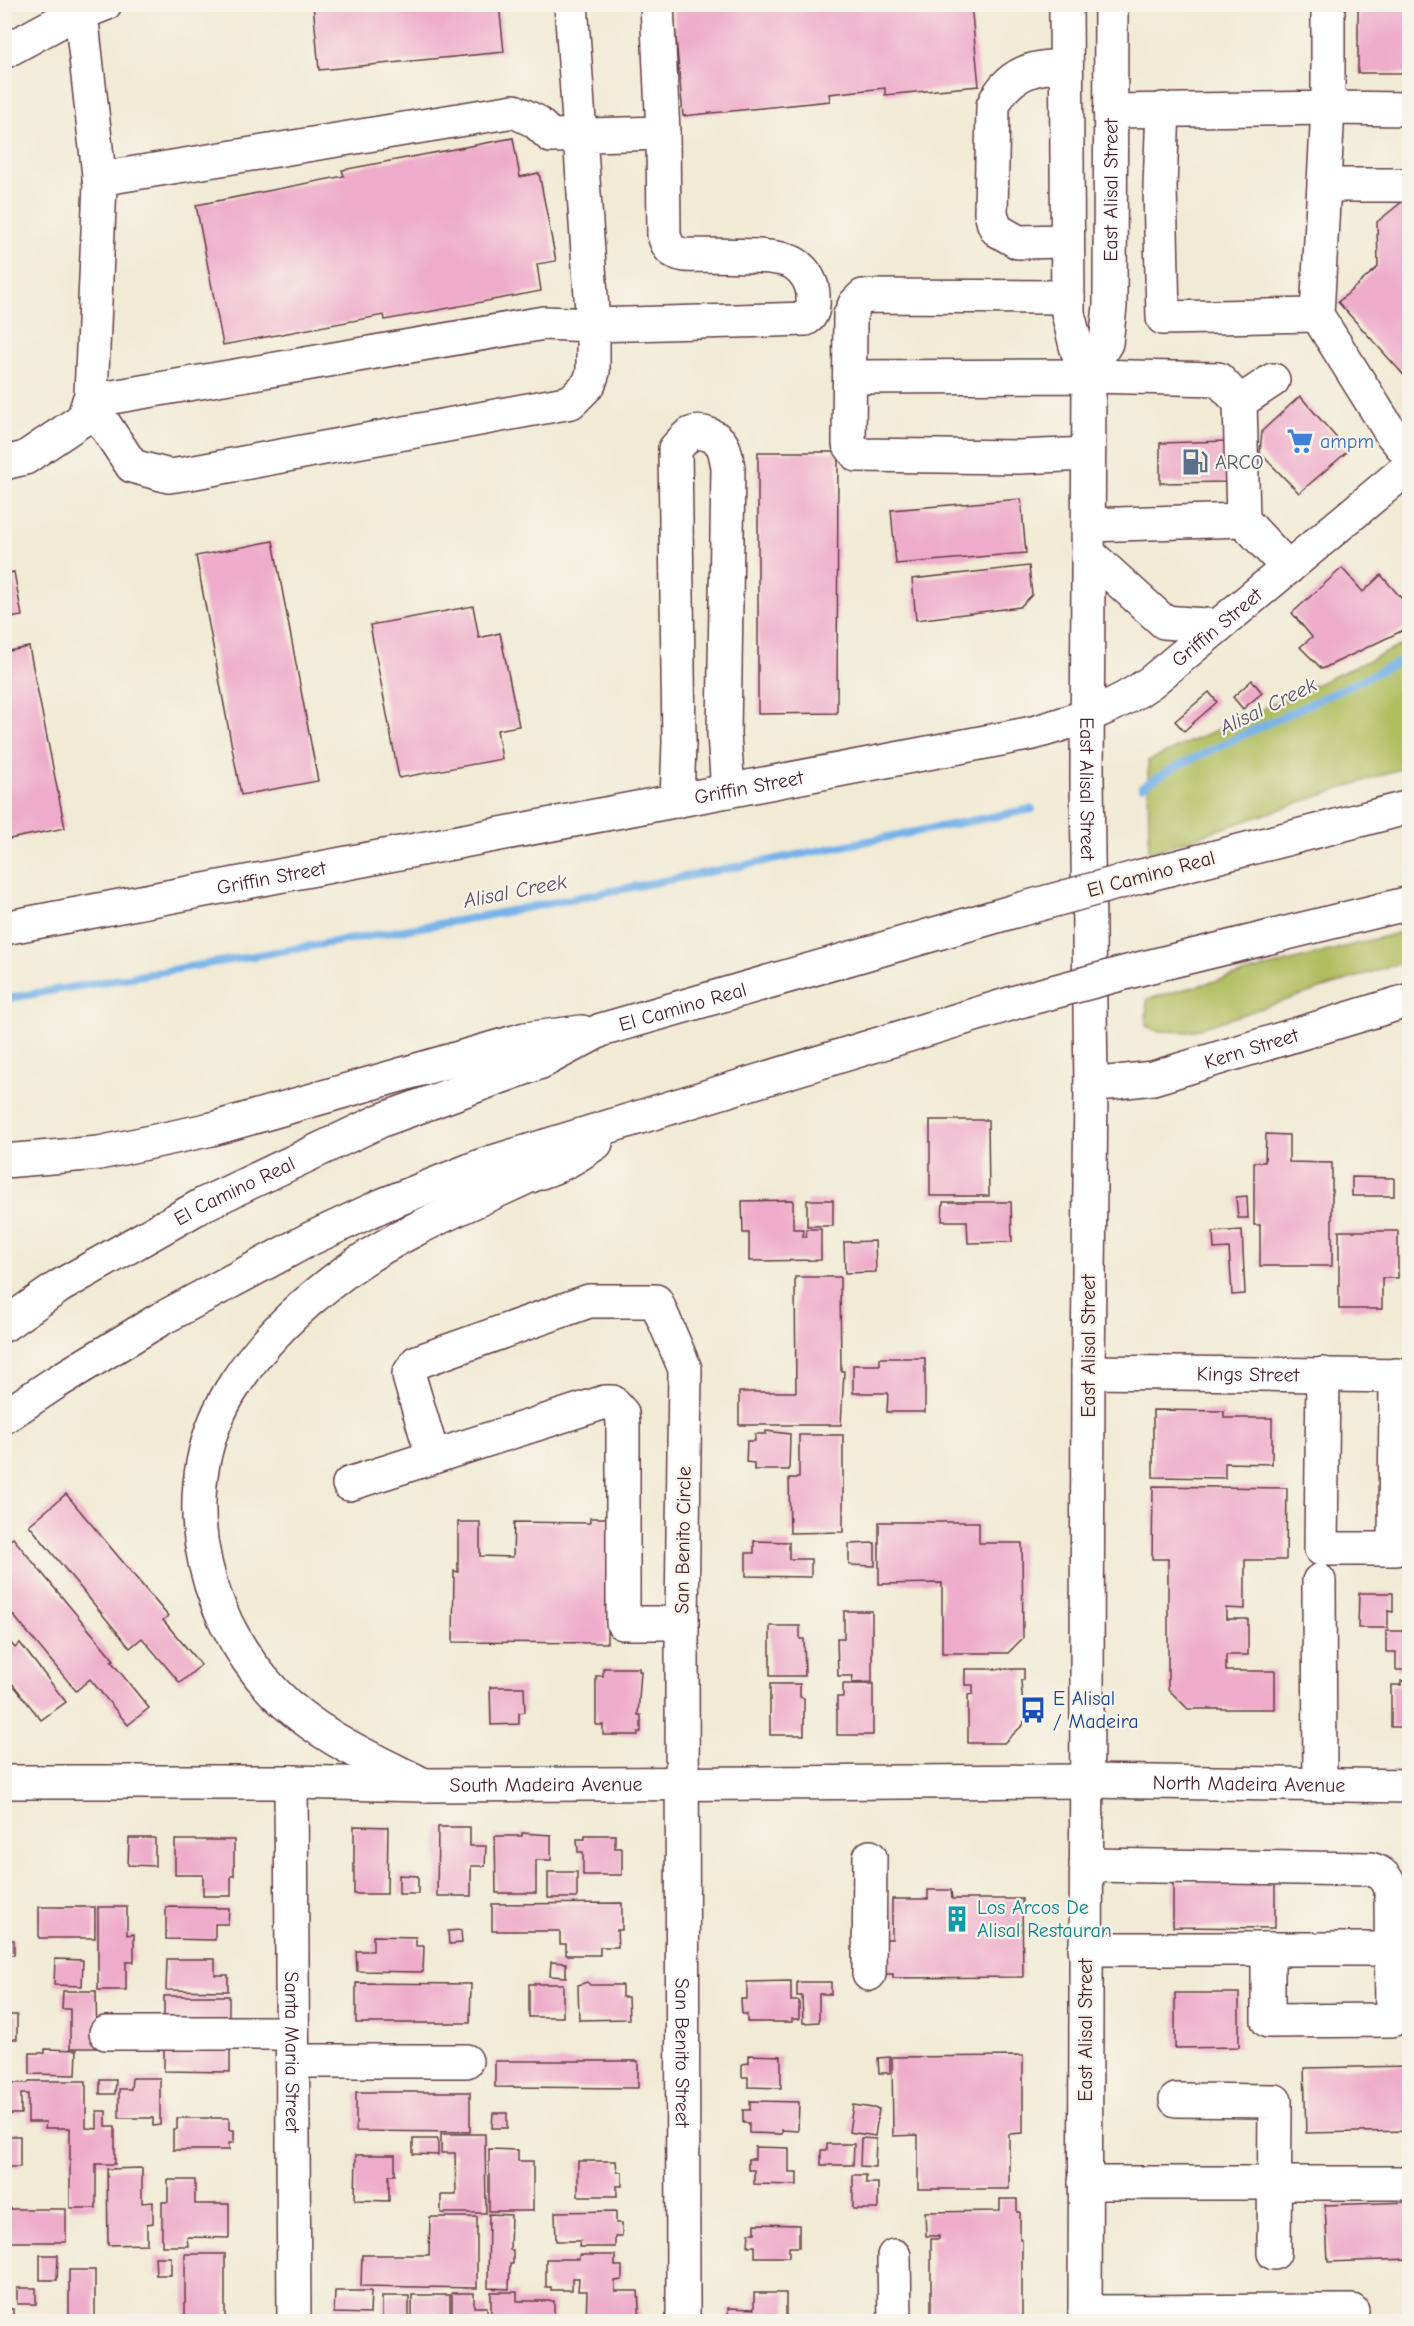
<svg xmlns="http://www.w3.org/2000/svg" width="1414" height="2326" viewBox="0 0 1414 2326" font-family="'Comic Neue',sans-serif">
  <rect width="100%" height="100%" fill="#f7f3e8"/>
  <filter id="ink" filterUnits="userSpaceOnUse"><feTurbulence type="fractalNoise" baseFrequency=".0167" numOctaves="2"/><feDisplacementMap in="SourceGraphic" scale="12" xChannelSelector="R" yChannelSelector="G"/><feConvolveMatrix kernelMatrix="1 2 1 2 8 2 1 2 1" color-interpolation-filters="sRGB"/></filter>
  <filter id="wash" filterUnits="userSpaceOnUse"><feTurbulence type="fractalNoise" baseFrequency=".008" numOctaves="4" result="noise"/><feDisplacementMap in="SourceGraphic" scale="24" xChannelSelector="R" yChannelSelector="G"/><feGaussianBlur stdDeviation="1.35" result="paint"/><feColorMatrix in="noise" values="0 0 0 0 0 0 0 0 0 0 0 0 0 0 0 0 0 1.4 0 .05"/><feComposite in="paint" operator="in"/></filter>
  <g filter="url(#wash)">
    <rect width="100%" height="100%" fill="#f1ead5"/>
    <g fill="#b1be61" stroke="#7e6e46" stroke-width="1.5">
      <path d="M1409,642V766L1149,853L1148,761Z"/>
      <path d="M1409,930V960L1189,1032L1158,1031L1146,1026L1147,999Z"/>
    </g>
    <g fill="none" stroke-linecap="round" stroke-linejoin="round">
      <g stroke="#76b2e8" stroke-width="8">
        <path d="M1142,787L1173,768L1410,657"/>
        <path d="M4,999L479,917L1032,809"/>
      </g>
    </g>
    <g id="blocks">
      <g fill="#eeacca">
        <path d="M313,4H499L504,52L319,70Z"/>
        <path d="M673,4H971L979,86L885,95V88L829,94L830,101L683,116Z"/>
        <rect x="1358" y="4" width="52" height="69"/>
        <path d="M513,138L520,177L539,173L556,261L537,264L541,291L385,320L384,315L223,345L196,205L344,176L342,170Z"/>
        <path d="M1403,201L1410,210V382L1338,302L1378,267L1377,222Z"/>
        <path d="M1300,396L1348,451L1299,493L1260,453L1262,431Z"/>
        <path d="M1229,441L1230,482L1160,483V443Z"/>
        <path d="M758,452H838L837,713L758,714Z"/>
        <path d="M1021,499L1026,553L896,564L891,510Z"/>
        <path d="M273,541L318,781L241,795L196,556Z"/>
        <path d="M1029,566L1032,595L1020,607L916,620L912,579Z"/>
        <path d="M1342,568L1363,592L1381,575L1410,608V627L1322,669L1300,647L1312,637L1292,613Z"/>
        <path d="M14,572L22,616L4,619V574Z"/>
        <path d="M473,606L479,638L500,633L519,726L497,730L502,759L399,778L370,625Z"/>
        <path d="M29,647L65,828L4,840V652Z"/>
        <path d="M1252,680L1262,693L1243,709L1233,697Z"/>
        <path d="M1209,692L1217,702L1184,731L1175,721Z"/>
        <path d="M930,1120H988L989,1196H930Z"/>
        <path d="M1266,1134L1289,1135V1162L1332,1163V1266H1260V1225H1254V1162H1265Z"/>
        <path d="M1352,1177L1394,1178V1196H1352Z"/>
        <path d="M1247,1196L1248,1218H1238L1236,1197Z"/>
        <path d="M793,1200V1229H803V1237H806V1229H821V1260L749,1261V1233H743L742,1201Z"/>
        <rect x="807" y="1200" width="26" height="26"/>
        <path d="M943,1202H1011L1012,1242L968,1243L967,1221H942Z"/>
        <path d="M1242,1230L1245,1294L1232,1295L1229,1248L1214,1249L1213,1232Z"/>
        <path d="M1339,1231H1398V1278H1382V1309H1339Z"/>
        <path d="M875,1241L876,1272L845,1273L844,1242Z"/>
        <path d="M795,1277H840L841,1371H844L841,1425H739V1392H796Z"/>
        <path d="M880,1358H925V1412H887L888,1393H853V1365H880Z"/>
        <path d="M1153,1410L1224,1411V1418H1272V1464L1225,1463V1478L1153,1477Z"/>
        <path d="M766,1431L790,1434L789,1470H754V1463L746,1462L747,1441H755V1434H766Z"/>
        <path d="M799,1435H843V1532L790,1533L789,1478H799Z"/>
        <path d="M1153,1486L1287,1488L1286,1560H1245V1609L1226,1608V1619H1248V1655H1226V1671H1275V1709H1188L1168,1689V1559H1152Z"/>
        <path d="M66,1494L168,1616L163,1620L201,1665L180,1683L142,1638L130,1648L29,1525Z"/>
        <path d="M590,1518H608L607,1643L453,1642L454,1571L458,1572V1522H480V1556L513,1557L514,1522L590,1523Z"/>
        <path d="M879,1522H979V1543H1022L1023,1638L1008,1653H942V1583L879,1584Z"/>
        <path d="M13,1538L114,1660L111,1661L149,1708L128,1725L90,1679L76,1691L4,1604V1545Z"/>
        <path d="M754,1541L789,1542V1559H811V1577L746,1576V1553H754Z"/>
        <path d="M875,1543V1566L849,1565V1544Z"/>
        <path d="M1359,1593H1393V1612L1388,1611V1628H1358Z"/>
        <path d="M844,1611H872V1682L852,1683L853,1676H838L837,1638H844Z"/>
        <path d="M770,1626H800V1639H804L805,1676H770Z"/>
        <path d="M1386,1631H1410V1675H1407V1670H1396V1652H1386Z"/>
        <path d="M4,1635L15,1648L20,1643L66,1702L41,1720L4,1673Z"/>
        <path d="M603,1668H639V1671H641L638,1715H641V1732H638V1735H603V1725H596V1676H603Z"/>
        <path d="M965,1669H1024V1680H1021L1024,1724L1004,1743H968V1695L973,1694V1685H965Z"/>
        <path d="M1401,1681H1410V1727H1391V1685H1401Z"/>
        <path d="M770,1684H800V1697L804,1698V1735H770Z"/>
        <path d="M843,1684H873V1735H837V1697H843Z"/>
        <path d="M490,1687H524L525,1712L519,1713V1724L491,1725Z"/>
        <path d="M354,1826L388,1827L387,1894H354Z"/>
        <path d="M438,1827H470V1846H486L485,1866H471V1896H437Z"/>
        <path d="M522,1833L551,1835V1860H536V1893H496L495,1836H522Z"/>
        <path d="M585,1835H615V1848H622V1875H583V1852H578L577,1839H585Z"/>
        <path d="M129,1838H155V1866L128,1865Z"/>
        <path d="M175,1840H234V1876H231V1896H203V1875H175Z"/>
        <rect x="548" y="1872" width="29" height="26"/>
        <path d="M399,1875L418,1876V1894H399Z"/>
        <path d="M1173,1882L1275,1883V1928L1173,1927Z"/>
        <path d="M928,1890H951L952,1899H1022L1023,1977L893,1978V1974H878V1939H892V1899H928Z"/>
        <path d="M622,1903V1930H617L618,1947H600V1955H566V1944H560V1931H492V1904Z"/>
        <rect x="39" y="1907" width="56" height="31"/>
        <path d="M98,1907H127V1935L134,1934V1962H126V1990H98Z"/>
        <path d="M166,1907L229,1908L228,1924H215V1940L166,1939Z"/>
        <path d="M4,1927H7V1940H14V1955H6L7,1961H4Z"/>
        <path d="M461,1930L462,1943L449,1944L448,1931Z"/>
        <path d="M373,1936L416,1937V1946H424L423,1972L357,1971L356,1951H373Z"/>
        <path d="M55,1959L83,1960L82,1986L54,1985Z"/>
        <path d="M167,1959H215V1975H228V1991L166,1990Z"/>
        <path d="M551,1962L566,1963V1977L550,1976Z"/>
        <path d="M791,1981V2001H799V2019H792V2022H747V2014H742L741,1999H747V1982Z"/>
        <path d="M587,1982L590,1985H622V1997H628L629,2019L579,2020L578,1985Z"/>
        <path d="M797,1982H831V1994H819V2022L803,2023L802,1996H797Z"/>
        <path d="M356,1983L471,1984L470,2023H356Z"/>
        <rect x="529" y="1984" width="34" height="33"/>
        <path d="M63,1991H96L97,2048H70V2009H62Z"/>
        <path d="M1175,1993H1239V2047L1175,2048Z"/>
        <rect x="164" y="1996" width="65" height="28"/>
        <path d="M4,2015H17V2039H8V2072H4Z"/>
        <path d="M164,2043L230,2044V2072L164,2071Z"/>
        <path d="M45,2049L77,2050L76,2075L30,2074V2053H45Z"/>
        <path d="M749,2055L781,2056V2088L748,2087V2077H742V2064L749,2063Z"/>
        <path d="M1023,2056V2133L1009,2134V2189H918V2135L893,2136L892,2057Z"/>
        <path d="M890,2057V2073H879L878,2058Z"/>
        <path d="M495,2061H638V2088L495,2087Z"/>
        <path d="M1410,2066V2131L1306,2133L1304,2068Z"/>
        <path d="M132,2078H160V2125L153,2126V2118H119V2089H131Z"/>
        <path d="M100,2080H116L115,2094H100Z"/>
        <path d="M29,2081H86V2128L97,2129V2111H106V2127H115V2164H96V2208H70V2128H45L46,2122H28V2094H21V2114H4V2083H28Z"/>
        <path d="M356,2092H470V2132L356,2131Z"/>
        <path d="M750,2101L799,2102L798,2131L782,2130V2134L749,2133V2123H743V2110H750Z"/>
        <path d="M853,2105L879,2109L875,2136L849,2132Z"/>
        <path d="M493,2113H507V2128H492Z"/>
        <path d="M177,2118H229V2130H234V2143H229V2150H173V2129H177Z"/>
        <path d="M441,2134H485L486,2213H441V2195H456L455,2153H441Z"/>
        <rect x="4" y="2136" width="16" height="31"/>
        <path d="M861,2138L876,2139L875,2167L860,2166Z"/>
        <path d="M413,2139H438V2155L413,2154Z"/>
        <path d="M827,2144H854L853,2165H821V2150H827Z"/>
        <path d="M755,2147L789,2148V2172H797V2185L754,2184V2170H748V2159H755Z"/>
        <path d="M489,2149L518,2150V2161H533V2211H489Z"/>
        <path d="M356,2155H395V2175H389V2201L355,2200Z"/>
        <path d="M578,2161H616L617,2172H622V2186H617V2196H578Z"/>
        <path d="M142,2168V2203L153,2202V2223L147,2224V2244L108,2245L107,2169Z"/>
        <path d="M853,2175H866V2183H878V2209H853Z"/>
        <path d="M168,2180H195V2204H229V2238L187,2237L188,2246H162V2202H168Z"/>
        <path d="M1000,2199H1017V2212H1020V2239H1022V2322H931V2239H939V2236H926L925,2212L1000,2211Z"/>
        <path d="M1410,2202V2259L1328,2262L1325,2205Z"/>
        <rect x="4" y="2209" width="62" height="33"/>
        <path d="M616,2211V2223H622V2237H615V2247H579L580,2241H556L555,2212Z"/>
        <path d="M489,2214L511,2215L510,2250H513V2264H510L509,2289L488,2288Z"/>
        <path d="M430,2217H477V2288L361,2286L362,2255H429Z"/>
        <path d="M755,2224L799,2225V2247H789V2257H755V2246H748L749,2233H755Z"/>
        <rect x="185" y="2254" width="40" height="68"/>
        <path d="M40,2255H58L57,2280H40Z"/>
        <path d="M579,2255H615V2266H622V2280L615,2281V2291H638L640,2322H586L587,2291H578L579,2278H572V2290H551V2287H546V2259H579Z"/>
        <path d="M155,2257H171V2275H156Z"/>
        <rect x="69" y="2270" width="26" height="52"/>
        <rect x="17" y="2288" width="19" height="16"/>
        <path d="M335,2291H371L370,2314L334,2313Z"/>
        <path d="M491,2292H517V2301H554V2322H491Z"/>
        <path d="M452,2293H474V2307H487V2320L452,2322Z"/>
        <path d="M754,2293H786V2322H728V2308L754,2309Z"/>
        <rect x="412" y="2295" width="38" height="27"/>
        <rect x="382" y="2296" width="27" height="26"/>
        <rect x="5" y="2309" width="8" height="13"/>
      </g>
    </g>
  </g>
  <g filter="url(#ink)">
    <use href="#blocks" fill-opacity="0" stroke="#633d44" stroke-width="1.5"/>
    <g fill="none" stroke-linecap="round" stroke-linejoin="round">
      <g stroke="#633d44" stroke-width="36">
        <g id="minor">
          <path d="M657,4L663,133"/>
          <path d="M4,52L59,22L105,4"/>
          <path d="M1066,67C1034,65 1007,74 993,106L991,213L994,224L997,230L1018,242L1067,241"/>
          <path d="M1163,109L1160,186L1163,318L1317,315"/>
          <path d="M1410,109L1328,108L1317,315L1391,433L1410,456"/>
          <path d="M1110,111L1328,108V4"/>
          <path d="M99,179L514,111L535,121L551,136L663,133L664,235C668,248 671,253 685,255C709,256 777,252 795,264C805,270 813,284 813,295C813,304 815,313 806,319L593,325L544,323L89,401L132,466L169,476L190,473L571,402L589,384L593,372V325L571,4"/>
          <path d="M1325,185H1410"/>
          <path d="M1068,297L863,296L855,304L850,315L849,444L857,455L1019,457L1088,454"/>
          <path d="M850,377L1089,376L1218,379L1240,402"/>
          <path d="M4,463L25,458L83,419L91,395L100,184L80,4"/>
          <path d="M1243,520L1240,402L1273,380"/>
          <path d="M1088,525L1243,520L1288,568"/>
          <path d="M677,801L679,742L675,449C680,444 684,438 689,435C701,428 720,437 724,449C726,455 727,462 728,468L724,734L728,791"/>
          <path id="s1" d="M4,928L1033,733C1075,721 1115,708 1151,682L1410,466"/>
          <path id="s2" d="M1091,1085L1153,1078L1410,1000"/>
          <path id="s3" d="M1088,1372L1410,1376"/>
          <path d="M1323,1374L1321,1549H1395L1396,1375"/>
          <path id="s4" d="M433,1457L410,1380L409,1374L417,1362L589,1301H656L685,1369L682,1623L683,2322"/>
          <path d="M349,1484L605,1402H612L622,1413L623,1424V1623H682"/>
          <path d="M1319,1581L1320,1784"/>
          <path id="s5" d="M1087,1781L1410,1786"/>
          <path d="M4,1782H291L424,1785"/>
          <path id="s6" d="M291,1782L294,2322"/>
          <path d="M1086,1865L1370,1869C1382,1872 1387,1878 1391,1889L1392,2020L1268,2021V1949"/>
          <path d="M1085,1949H1391"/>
          <path d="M869,1974L870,1857"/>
          <path d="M106,2033H292"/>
          <path d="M293,2061H466"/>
          <path d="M1176,2100L1275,2101L1274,2253"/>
          <path d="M1085,2183H1410"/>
          <path d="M894,2256L895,2322"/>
          <path d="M1085,2312L1352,2311"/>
        </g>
      </g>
      <g stroke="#633d44" stroke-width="36">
        <g id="major">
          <path id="s7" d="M1066,4L1068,313L1077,350L1089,371V376L1087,778L1091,1085L1088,1372L1085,2322"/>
          <path id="s8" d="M1089,371L1106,343L1110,306L1111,4"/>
          <path d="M1088,553L1164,622L1218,626"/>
          <path id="s9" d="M424,1785L1087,1781"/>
        </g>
      </g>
      <g stroke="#633d44" stroke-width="36">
        <g id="highway">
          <path d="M1142,876L1410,807"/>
          <path d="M1143,968L1410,903"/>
          <path d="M4,1161L99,1153L212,1129L525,1039L582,1032"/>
          <path id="s10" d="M4,1325L60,1286L204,1204L382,1120L541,1062L601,1030L1018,910"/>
          <path d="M4,1417L55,1383L159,1320L310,1239L383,1205L483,1165L1023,1000"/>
          <path d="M424,1785C372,1759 315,1735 274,1692C197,1611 171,1481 235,1384C263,1340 303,1303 345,1272C398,1233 463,1207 523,1179C536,1173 550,1170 563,1163C574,1158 585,1150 596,1143"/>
        </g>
      </g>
      <use href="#minor" stroke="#fff" stroke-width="33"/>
      <use href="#major" stroke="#fff" stroke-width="33"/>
      <use href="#highway" stroke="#fff" stroke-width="33"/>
      <g stroke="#633d44" stroke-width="36" stroke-linecap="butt">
        <g id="highway-bridge">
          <path d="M1018,910L1142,876"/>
          <path d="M1023,1000L1143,968"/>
        </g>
      </g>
      <use href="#highway-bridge" stroke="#fff" stroke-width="33"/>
    </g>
  </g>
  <defs>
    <g id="supermarket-bare" transform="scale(2.07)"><path d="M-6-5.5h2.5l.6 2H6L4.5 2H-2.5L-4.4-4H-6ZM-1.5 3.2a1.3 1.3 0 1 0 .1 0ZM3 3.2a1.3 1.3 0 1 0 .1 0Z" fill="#3f7fe0" stroke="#f7f3e8" stroke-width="2.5" paint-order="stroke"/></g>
    <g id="fuel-bare" transform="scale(2.07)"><path d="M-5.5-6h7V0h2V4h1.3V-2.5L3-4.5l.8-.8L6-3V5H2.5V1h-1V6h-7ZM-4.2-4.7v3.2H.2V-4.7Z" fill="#5c6f8a" stroke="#f7f3e8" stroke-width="2.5" paint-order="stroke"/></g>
    <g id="bus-bare" transform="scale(2.07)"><path d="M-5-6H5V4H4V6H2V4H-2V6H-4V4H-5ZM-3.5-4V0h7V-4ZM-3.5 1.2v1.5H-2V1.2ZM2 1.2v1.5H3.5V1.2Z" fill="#1a4fb4" stroke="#f7f3e8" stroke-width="2.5" paint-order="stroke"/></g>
    <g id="building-bare" transform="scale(2.07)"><path d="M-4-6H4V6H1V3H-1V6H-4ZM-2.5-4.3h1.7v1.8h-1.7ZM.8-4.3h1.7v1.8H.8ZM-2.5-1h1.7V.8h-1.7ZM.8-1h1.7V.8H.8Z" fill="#0f9aa8" stroke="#f7f3e8" stroke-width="2.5" paint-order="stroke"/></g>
  </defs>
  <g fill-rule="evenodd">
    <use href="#supermarket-bare" x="1300" y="441"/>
    <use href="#fuel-bare" x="1195" y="462"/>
    <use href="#bus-bare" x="1033" y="1710"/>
    <use href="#building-bare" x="957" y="1919"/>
  </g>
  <g text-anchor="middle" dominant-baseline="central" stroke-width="4.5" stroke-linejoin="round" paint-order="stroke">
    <g font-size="20" fill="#4a1f2b" stroke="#f7f3e8">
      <text stroke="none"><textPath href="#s8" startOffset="186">East Alisal Street</textPath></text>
      <text stroke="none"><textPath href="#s1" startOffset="1262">Griffin Street</textPath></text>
      <text stroke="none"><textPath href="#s1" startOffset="758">Griffin Street</textPath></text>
      <text stroke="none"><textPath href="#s7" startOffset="789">East Alisal Street</textPath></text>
      <text transform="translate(1151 874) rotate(-15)">El Camino Real</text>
      <text stroke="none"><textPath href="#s1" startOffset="272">Griffin Street</textPath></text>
      <text stroke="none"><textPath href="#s10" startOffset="753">El Camino Real</textPath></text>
      <text stroke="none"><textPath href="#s2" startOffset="165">Kern Street</textPath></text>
      <text stroke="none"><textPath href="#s10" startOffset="267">El Camino Real</textPath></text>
      <text transform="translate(1088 1346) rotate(-90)">East Alisal Street</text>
      <text stroke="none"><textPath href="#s3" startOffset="160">Kings Street</textPath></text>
      <text transform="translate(683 1540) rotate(-89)">San Benito Circle</text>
      <text stroke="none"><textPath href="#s5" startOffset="162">North Madeira Avenue</textPath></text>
      <text stroke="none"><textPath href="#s9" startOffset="122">South Madeira Avenue</textPath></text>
      <text transform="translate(1085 2030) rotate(-90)">East Alisal Street</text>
      <text stroke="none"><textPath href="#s6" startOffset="270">Santa Maria Street</textPath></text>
      <text stroke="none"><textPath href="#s4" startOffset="1108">San Benito Street</textPath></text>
    </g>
    <g font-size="20" fill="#366cbe" stroke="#f7f3e8" text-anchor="start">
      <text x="1320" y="441">ampm</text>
    </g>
    <g font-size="20" fill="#4e5e75" stroke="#f7f3e8" text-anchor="start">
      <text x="1215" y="462">ARCO</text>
    </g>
    <g font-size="20" fill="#164399" stroke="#f7f3e8" text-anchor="start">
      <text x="1053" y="1698">E Alisal<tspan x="1053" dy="23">/ Madeira</tspan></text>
    </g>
    <g font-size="20" fill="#0d838f" stroke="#f7f3e8" text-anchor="start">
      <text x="977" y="1907">Los Arcos De<tspan x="977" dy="23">Alisal Restauran</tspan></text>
    </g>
    <g font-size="21" font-style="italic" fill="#59526d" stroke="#f7f3e8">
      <text transform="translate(1268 706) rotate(-26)">Alisal Creek</text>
      <text transform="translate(515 891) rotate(-11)">Alisal Creek</text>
    </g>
  </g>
  <rect width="1414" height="2326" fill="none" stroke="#f7f3e8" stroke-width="24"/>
</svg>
